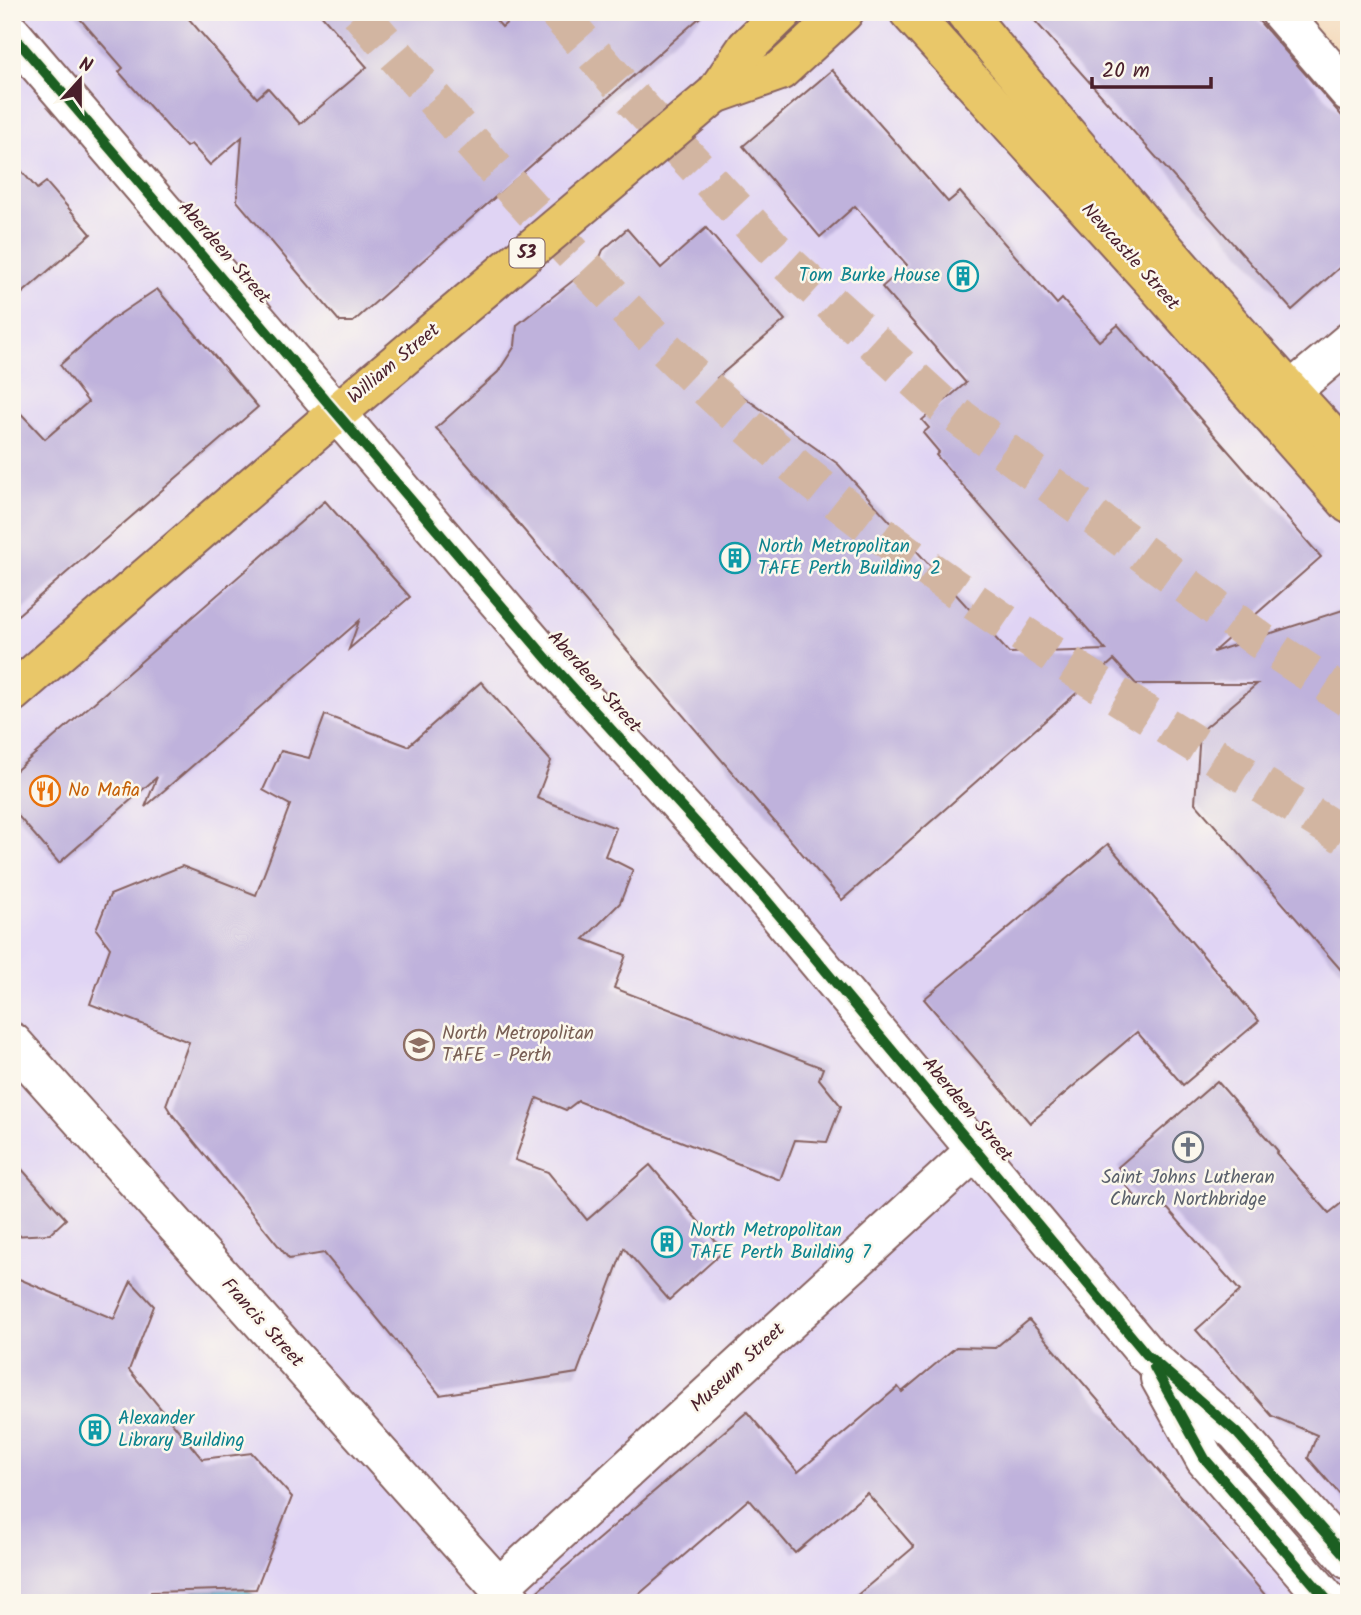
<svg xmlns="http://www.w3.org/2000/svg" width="1361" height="1615" viewBox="0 0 1361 1615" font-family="Kalam,sans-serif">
  <rect width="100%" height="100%" fill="#fbf7ec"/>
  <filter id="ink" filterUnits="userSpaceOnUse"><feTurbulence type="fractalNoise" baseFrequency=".0143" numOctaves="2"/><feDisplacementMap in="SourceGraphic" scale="14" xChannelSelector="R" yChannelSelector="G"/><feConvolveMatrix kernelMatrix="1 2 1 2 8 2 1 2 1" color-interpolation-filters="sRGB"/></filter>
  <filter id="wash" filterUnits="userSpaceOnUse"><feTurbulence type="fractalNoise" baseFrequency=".00686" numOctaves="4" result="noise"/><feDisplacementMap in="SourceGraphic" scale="28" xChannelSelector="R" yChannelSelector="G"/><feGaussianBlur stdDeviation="1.57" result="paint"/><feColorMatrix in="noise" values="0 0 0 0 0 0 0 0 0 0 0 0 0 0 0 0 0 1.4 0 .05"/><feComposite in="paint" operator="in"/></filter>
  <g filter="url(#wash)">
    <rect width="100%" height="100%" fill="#f4dbbe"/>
    <path fill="#e0d4f4" d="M12,12H1312L1294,28L1349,91V1603H12Z"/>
    <path fill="#52b3d1" stroke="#4e697e" stroke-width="2" d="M246,1589L261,1603H204L193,1591Z"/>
    <g id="blocks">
      <g fill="#bfb2dc">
        <path d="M74,12H183L257,98L268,88L300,124L367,67L319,12H489L502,27L519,12H706L353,322H340L237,201L242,137L210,165L191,144L186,147L119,72L123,68Z"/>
        <path d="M1027,12H1251L1349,124V259L1292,310Z"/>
        <path d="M832,70L948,202L960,192L1057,304L1062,299L1099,341L1118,325L1321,557L1213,652L1349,608V979L1195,803L1200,732L1257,684H1136L1114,660L842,900L436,428L498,372L515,346L517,325L599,260L603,250L627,229L661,268L706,228L785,320L717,378L838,464L1009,653L1106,650L936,455L939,452L923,433L929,428L922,420L966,383L882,287L907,265L855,206L820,237L743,146Z"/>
        <path d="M12,160L37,189L46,182L91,234L12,302Z"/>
        <path d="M157,289L258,407L12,620V404L45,439L88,402L60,365L111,320Z"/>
        <path d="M325,501L410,597L349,649L359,621L145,807L157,777L59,863L12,809V774Z"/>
        <path d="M481,682L551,761L537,798L616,828L605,856L633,870L620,903L584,939L626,955L614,988L823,1068L819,1079L841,1106L827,1142L795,1140L780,1180L578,1101L566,1110L537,1098L515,1160L548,1172L587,1220L650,1165L724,1251L669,1300L624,1248L577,1373L440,1395L324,1253L289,1259L171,1113L166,1105L189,1042L90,1004L110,948L96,929L110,895L182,866L256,895L290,805L263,790L281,751L309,758L325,715L408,746Z"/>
        <path d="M1108,844L1259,1021L1183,1085L1137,1032L1030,1123L924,999Z"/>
        <path d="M1217,1081L1278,1151L1276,1153L1329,1213L1349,1197V1505L1308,1458L1317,1435L1272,1416L1196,1330L1240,1291L1168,1209L1145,1207L1126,1186L1128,1178L1118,1167Z"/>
        <path d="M12,1158L66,1219L50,1234L12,1236Z"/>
        <path d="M12,1276L114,1319L131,1281L154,1306L129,1370L202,1459L252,1453L292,1497L256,1589L151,1592L147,1603H12Z"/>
        <path d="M1029,1320L1272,1603H848L914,1547L867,1493L795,1553L749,1499L629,1603H534L533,1595L747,1412L798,1472L898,1387L902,1392L956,1347L995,1348Z"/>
      </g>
    </g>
  </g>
  <g filter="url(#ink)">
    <use href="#blocks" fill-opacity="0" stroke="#86615e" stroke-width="2"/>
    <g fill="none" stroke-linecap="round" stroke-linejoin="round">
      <g stroke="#d2b5a1" stroke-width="38" stroke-dasharray="38 19" stroke-linecap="butt">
        <path d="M359,12C496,172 635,333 797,468C967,610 1161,722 1349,839"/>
        <path d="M557,12L630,96L788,264L939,402L1261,641L1349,699"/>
      </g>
      <g stroke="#86615e" stroke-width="42">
        <g id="minor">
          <path d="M1280,12L1349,92"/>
          <path d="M12,34L548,660L763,896L1147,1355L1237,1433L1349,1560"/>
          <path d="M1267,411L1349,342"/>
          <path d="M12,1042L513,1603"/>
          <path d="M1160,1378L1205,1459L1330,1603"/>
          <path d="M499,1587L977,1149"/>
        </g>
      </g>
      <g stroke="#86615e" stroke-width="42">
        <g id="major">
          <path d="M909,12L1151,279L1349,504"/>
          <path d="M965,12C1089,163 1217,312 1349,455"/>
          <path d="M715,94L780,71L844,12"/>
          <path d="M12,693L338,412L715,94L747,47L783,12"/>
        </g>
      </g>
      <use href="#minor" stroke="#fff" stroke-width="38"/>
      <use href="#major" stroke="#e9c769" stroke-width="38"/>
      <g stroke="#fbf7ec" stroke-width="15">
        <g id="cycleway">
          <path d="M12,34L548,660L763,896L1147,1355L1237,1433L1349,1560"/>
          <path d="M1154,1367L1205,1459L1330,1603"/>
        </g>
      </g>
      <use href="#cycleway" stroke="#1b5e20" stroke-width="10"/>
    </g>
  </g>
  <defs>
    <g id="building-ring" transform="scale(1.575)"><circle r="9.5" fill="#fbf7ec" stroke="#0f9aa8" stroke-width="1.5"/><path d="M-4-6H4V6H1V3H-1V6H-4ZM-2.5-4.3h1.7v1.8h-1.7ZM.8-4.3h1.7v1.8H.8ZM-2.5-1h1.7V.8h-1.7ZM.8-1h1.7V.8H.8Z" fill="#0f9aa8"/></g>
    <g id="restaurant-ring" transform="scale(1.575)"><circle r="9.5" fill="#fbf7ec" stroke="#e8710a" stroke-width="1.5"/><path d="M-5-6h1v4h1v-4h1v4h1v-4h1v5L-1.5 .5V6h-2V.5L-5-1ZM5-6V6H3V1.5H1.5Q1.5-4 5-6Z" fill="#e8710a"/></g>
    <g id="university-ring" transform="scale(1.575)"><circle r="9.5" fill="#fbf7ec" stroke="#8d6e63" stroke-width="1.5"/><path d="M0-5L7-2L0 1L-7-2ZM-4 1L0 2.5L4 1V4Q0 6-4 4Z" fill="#8d6e63"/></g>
    <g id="church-ring" transform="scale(1.575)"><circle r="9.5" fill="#fbf7ec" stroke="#6b7280" stroke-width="1.5"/><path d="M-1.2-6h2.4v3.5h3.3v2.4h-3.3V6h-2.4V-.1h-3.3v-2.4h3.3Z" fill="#6b7280"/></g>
  </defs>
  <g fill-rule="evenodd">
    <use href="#building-ring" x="963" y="276"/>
    <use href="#building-ring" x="735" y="558"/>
    <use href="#restaurant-ring" x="45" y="791"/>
    <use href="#university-ring" x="419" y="1045"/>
    <use href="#church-ring" x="1188" y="1147"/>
    <use href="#building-ring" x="667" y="1242"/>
    <use href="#building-ring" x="95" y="1430"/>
  </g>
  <g text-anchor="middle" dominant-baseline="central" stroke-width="5" stroke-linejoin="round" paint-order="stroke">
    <rect fill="#fbf7ec" stroke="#7f6065" stroke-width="2" x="509.5" y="238.5" width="35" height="29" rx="5"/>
    <g font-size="18" font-weight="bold" fill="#4a1f2b">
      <text x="527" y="253">53</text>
    </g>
    <g font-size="19" fill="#4a1f2b" stroke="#fbf7ec">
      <text transform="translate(224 253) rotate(49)">Aberdeen Street</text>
      <text transform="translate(1130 257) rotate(48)">Newcastle Street</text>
      <text transform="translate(394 364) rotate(-40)">William Street</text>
      <text transform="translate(594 682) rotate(48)">Aberdeen Street</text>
      <text transform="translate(967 1110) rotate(50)">Aberdeen Street</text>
      <text transform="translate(262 1323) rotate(48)">Francis Street</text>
      <text transform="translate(738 1368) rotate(-43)">Museum Street</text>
    </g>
    <g font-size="19" fill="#0d838f" stroke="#fbf7ec" text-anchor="start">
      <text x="940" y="276" text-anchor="end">Tom Burke House</text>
      <text x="758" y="547">North Metropolitan<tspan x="758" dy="22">TAFE Perth Building 2</tspan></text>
      <text x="690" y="1231">North Metropolitan<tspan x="690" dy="22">TAFE Perth Building 7</tspan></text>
      <text x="118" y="1419">Alexander<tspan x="118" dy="22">Library Building</tspan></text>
    </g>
    <g font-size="19" fill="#c56008" stroke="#fbf7ec" text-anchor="start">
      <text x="68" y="791">No Mafia</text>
    </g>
    <g font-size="19" fill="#785e54" stroke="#fbf7ec" text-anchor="start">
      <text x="442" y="1034">North Metropolitan<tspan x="442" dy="22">TAFE - Perth</tspan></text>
    </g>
    <g font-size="19" fill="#5b616d" stroke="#fbf7ec">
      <text x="1188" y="1178">Saint Johns Lutheran<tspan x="1188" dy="22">Church Northbridge</tspan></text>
    </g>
  </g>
  <rect width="1361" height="1615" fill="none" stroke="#fbf7ec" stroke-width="42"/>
  <g transform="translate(80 80) rotate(21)" stroke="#fbf7ec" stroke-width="5" paint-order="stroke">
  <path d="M0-5L12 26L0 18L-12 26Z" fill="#4a1f2b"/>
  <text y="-10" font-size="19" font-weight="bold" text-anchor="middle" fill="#4a1f2b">N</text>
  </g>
  <path d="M1092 77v10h119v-10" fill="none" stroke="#4a1f2b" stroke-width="3.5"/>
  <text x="1102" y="77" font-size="21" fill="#4a1f2b" stroke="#fbf7ec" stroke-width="5" paint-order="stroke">20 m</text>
</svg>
